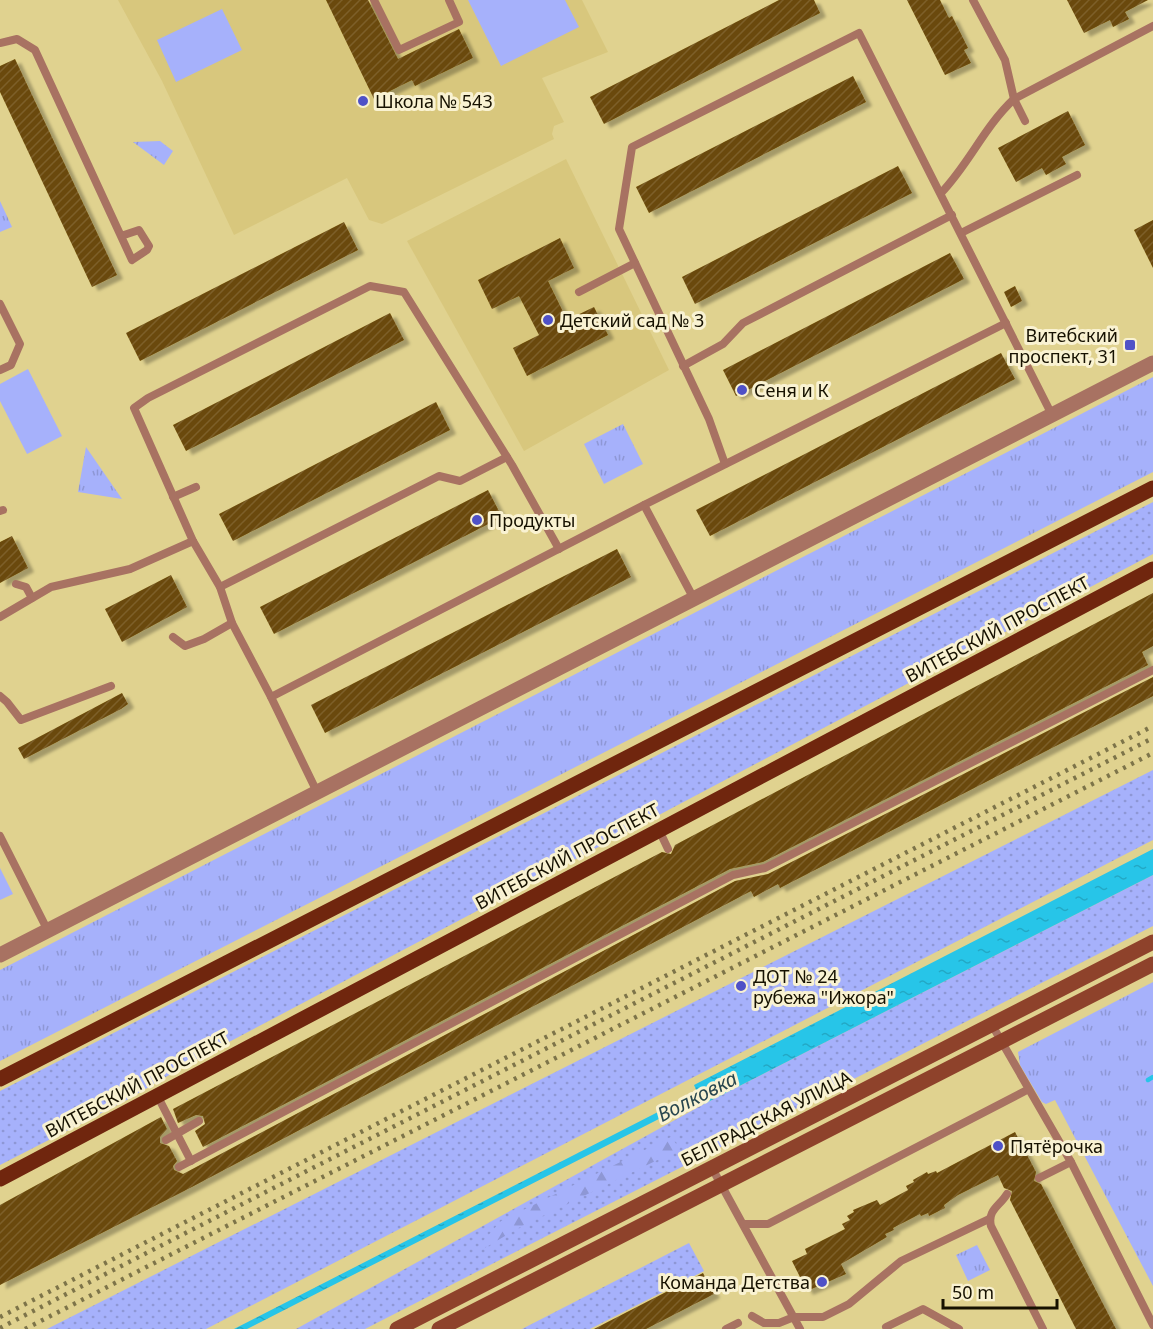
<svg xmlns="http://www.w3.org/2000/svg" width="1153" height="1329" viewBox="0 0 1153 1329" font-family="'Noto Sans',sans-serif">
  <defs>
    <pattern id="grass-dots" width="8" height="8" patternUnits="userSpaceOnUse" patternTransform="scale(1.5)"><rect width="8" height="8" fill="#a6b1fb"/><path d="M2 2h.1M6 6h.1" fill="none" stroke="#8e97d5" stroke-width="1.8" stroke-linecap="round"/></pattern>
    <pattern id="forest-firs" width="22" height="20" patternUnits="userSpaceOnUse" patternTransform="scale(1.5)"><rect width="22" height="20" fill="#a6b1fb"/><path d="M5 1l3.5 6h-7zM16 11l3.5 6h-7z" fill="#8e97d5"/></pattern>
    <pattern id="park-tufts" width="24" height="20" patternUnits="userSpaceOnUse" patternTransform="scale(1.5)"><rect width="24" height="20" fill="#a6b1fb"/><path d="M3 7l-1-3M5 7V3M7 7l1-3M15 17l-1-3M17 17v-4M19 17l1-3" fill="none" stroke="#8e97d5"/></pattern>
    <pattern id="water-ripples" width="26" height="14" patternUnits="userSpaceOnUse" patternTransform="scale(1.5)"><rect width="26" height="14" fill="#27c5e8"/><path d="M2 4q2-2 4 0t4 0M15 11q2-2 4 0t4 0" fill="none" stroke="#22a8c5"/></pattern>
    <pattern id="building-hatch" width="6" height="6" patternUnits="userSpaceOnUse" patternTransform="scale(1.5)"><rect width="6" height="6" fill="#6b4908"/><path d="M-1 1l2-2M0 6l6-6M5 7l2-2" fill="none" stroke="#7b5f2a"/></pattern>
    <filter id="shadow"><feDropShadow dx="6" dy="4" stdDeviation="1.5" flood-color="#0004"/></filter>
  </defs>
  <rect width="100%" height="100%" fill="#e0d28f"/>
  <g fill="#d8c77d">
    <path d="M118,0H582L608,52L542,78L564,122L554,126L552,134L554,139L382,224L369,220L347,178L234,235L162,81Z"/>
    <path d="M566,159L669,370L524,451L407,241Z"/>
  </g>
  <g fill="url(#grass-dots)">
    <path d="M1153,502V554L193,1061L125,1101L0,1165V1091Z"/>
    <path d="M1153,770V840L206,1329H47Z"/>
    <path d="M1153,875V926L365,1329H296L704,1104Z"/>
    <path d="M689,1243L704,1271L590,1329H522Z"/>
  </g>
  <path fill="url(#forest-firs)" d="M671,1137L680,1149L522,1226L468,1258L501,1221Z"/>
  <g fill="url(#park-tufts)">
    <path d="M160,141L173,151L164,165L133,142Z"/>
    <path d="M0,201L12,227L0,232Z"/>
    <path d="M1153,377V472L0,1061V970Z"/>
    <path d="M623,424L643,464L604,484L584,444Z"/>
    <path d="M86,447L122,499L78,492Z"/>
    <path d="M1153,982V1286L1055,1100L1046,1104L1042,1102L1020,1065L1018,1052Z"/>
    <path d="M977,1245L990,1270L968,1281L956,1255Z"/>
  </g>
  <g fill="#a6b1fb">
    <path d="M468,0H565L579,27L501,66Z"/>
    <path d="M222,9L242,50L176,82L157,40Z"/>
    <path d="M28,369L62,436L27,454L0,401V384Z"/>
    <path d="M0,868L13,894L0,900Z"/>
  </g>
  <path fill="url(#water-ripples)" d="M1153,849V875L704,1104L700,1098L247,1329H234L697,1092L694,1085Z"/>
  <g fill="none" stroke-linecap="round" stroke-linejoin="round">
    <path stroke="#27c5e8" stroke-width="4.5" d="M1148,1080L1153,1077"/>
  </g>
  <g fill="url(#building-hatch)" filter="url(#shadow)">
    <path d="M326,0H368L398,59L459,29L473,58L415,86L412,80L374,99Z"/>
    <path d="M779,0H814L820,13L604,124L590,97Z"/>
    <path d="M907,0H940L949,18L952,16L968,48L964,50L971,63L945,75Z"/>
    <path d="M1067,0H1148L1125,12L1129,19L1113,27L1110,20L1084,33Z"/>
    <path d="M15,59L117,275L92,287L0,92V66Z"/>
    <path d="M853,76L866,102L649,213L636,187Z"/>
    <path d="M1068,111L1085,145L1062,157L1066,164L1046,175L1042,168L1016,182L998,148Z"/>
    <path d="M898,166L912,193L695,304L682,277Z"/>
    <path d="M1153,220V268L1134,230Z"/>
    <path d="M344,222L358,250L140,361L126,333Z"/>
    <path d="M560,238L574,268L548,281L567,320L594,307L608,335L527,376L513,348L539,335L519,296L492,309L478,280Z"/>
    <path d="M950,253L964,279L736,396L723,370Z"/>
    <path d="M1015,286L1022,301L1011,307L1004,292Z"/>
    <path d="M390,313L404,340L186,451L173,425Z"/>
    <path d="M1001,353L1015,379L710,536L696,510Z"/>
    <path d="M436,402L450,430L233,541L219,514Z"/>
    <path d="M488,490L502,517L274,634L260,607Z"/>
    <path d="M12,536L28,568L0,583V542Z"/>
    <path d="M617,549L631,577L325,733L311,705Z"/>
    <path d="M171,575L187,607L122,642L105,609Z"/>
    <path d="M1153,593V646L1142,652L1148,665L763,862L730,869L203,1147L195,1131L205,1124L203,1116L196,1115L178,1123L173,1109L662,852L671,854L675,845Z"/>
    <path d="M1153,677V696L780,888L778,884L754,897L751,891L190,1188L0,1285V1205L161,1117L167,1129L160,1137V1143L169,1146L177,1161L173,1166L174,1170L183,1174L735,881L768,874Z"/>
    <path d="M122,693L128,704L121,709L24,759L18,748Z"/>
    <path d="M1015,1132L1036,1172L1034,1181L1041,1184L1116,1329H1076L1010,1200L1012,1191L1004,1188L998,1175L958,1195L944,1205L945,1208L929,1216L928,1213L921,1216L920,1214L893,1228L894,1230L885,1234L887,1237L841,1264L846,1274L807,1291L792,1261L807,1254L805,1249L845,1229L842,1224L850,1220L847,1216L854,1212L853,1210L877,1200L880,1205L908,1190L906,1186L914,1182L913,1180L927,1172L928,1174L936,1171L937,1173Z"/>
    <path d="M703,1273L714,1294L646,1329H594Z"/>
  </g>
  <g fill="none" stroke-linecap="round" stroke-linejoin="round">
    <g stroke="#a87262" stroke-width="8">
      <path d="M374,0L399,50L459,22L449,0"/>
      <path d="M973,0L1005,60L1014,99L1025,121"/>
      <path d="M0,43L17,39L35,50L132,260L147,250L149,246L139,230L121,236"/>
      <path d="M941,193C969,164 984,127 1014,99L1153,26"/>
      <path d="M961,233L1077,175"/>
      <path d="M579,292L635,263"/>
      <path d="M0,304L20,344L11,365L0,370"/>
      <path d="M683,366L723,344L743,323L952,215"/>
      <path d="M725,464L709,419L619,229L632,147L859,33L1052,415"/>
      <path d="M173,497L196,487"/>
      <path d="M644,505L694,599"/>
      <path d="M0,511L3,510"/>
      <path d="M16,584L26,587L32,598"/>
      <path d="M220,587L439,476L460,481L507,457"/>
      <path d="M0,617L51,587L130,569L193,541"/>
      <path d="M173,637L185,646L204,639L232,623"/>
      <path d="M0,696L7,702L21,720L111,686"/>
      <path d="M271,697L644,505L1006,323"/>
      <path d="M317,792L271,697L232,623L220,587L193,541L134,408L148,398L370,286L404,292L512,465L559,549"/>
      <path d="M659,830L668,849"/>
      <path d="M0,836L48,931"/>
      <path d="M992,1025L1071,1162L1153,1325"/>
      <path d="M157,1095L191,1161"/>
      <path d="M166,1140L199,1121"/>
      <path d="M179,1167L733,875L765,868L1153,670"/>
      <path d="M712,1168L800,1329"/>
      <path d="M1039,1178L1071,1162"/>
      <path d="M1007,1194C1000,1206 987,1210 991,1226L1043,1329"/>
      <path d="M744,1224H768L1027,1090"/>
      <path d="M752,1316L764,1323H779L794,1317H823L849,1304L901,1261L989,1219"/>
      <path d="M886,1327L923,1309L959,1329"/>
      <path d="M726,1329L738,1323"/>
    </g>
    <path stroke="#a87262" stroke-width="15" d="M0,955L1153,363"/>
    <g stroke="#8e422b" stroke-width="15">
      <path d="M397,1329L1153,942"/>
      <path d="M439,1329L1153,964"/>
    </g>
    <g stroke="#70260e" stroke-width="15">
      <path d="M0,1079L1153,488"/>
      <path d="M0,1179L1153,569"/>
    </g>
    <g stroke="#7d7449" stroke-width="4.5" stroke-dasharray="3 6" stroke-linecap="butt">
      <path d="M0,1317L1153,726"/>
      <path d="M0,1328L1153,738"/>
      <path d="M25,1329L1153,753"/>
    </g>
  </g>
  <g fill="#4f51c7" stroke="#f9f2d2" stroke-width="2">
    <circle cx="363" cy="101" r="6"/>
    <circle cx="548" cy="320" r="6"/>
    <rect x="1124" y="339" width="12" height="12" rx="3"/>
    <circle cx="742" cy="390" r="6"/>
    <circle cx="477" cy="520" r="6"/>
    <circle cx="741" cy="986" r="6"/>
    <circle cx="998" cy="1146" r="6"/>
    <circle cx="822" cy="1282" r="6"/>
  </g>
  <g text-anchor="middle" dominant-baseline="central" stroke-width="6" stroke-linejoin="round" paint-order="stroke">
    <g font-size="18" fill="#161100" stroke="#f9f2d2" text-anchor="start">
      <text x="375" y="101">Школа № 543</text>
      <text x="560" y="320">Детский сад № 3</text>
      <text x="1118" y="335" text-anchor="end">Витебский<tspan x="1118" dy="21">проспект, 31</tspan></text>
      <text x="754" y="390">Сеня и К</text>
      <text x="489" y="520">Продукты</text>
      <text x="753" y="976">ДОТ № 24<tspan x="753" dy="21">рубежа "Ижора"</tspan></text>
      <text x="1010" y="1146">Пятёрочка</text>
      <text x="810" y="1282" text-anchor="end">Команда Детства</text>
    </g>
    <g font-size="18" fill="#161100" stroke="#f9f2d2">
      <text transform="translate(997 629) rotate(-28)">ВИТЕБСКИЙ ПРОСПЕКТ</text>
      <text transform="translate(567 856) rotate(-28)">ВИТЕБСКИЙ ПРОСПЕКТ</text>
      <text transform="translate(137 1084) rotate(-28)">ВИТЕБСКИЙ ПРОСПЕКТ</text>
      <text transform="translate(766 1118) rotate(-27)">БЕЛГРАДСКАЯ УЛИЦА</text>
    </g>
    <g font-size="20" font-style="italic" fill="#28464e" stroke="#f9f2d2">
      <text transform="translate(697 1096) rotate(-27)">Волковка</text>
    </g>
  </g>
  <path d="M943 1299v9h114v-9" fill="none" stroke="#161100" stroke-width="3"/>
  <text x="952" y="1299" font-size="18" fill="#161100" stroke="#f9f2d2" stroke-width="4.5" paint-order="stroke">50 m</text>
</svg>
